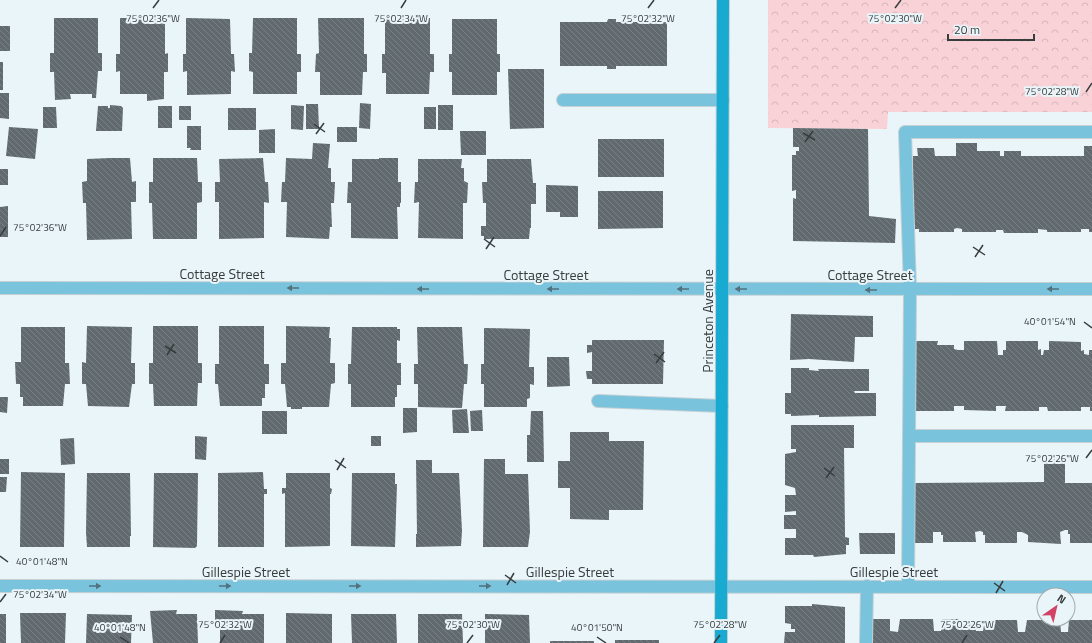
<svg xmlns="http://www.w3.org/2000/svg" width="1092" height="643" viewBox="0 0 1092 643" font-family="'Titillium Web',sans-serif">
  <defs>
    <pattern id="park-crowns" width="20" height="18" patternUnits="userSpaceOnUse"><rect width="20" height="18" fill="#f9d2d7"/><path d="M2 6a3 3 0 1 1 6 0M12 15a3 3 0 1 1 6 0" fill="none" stroke="#d6b5b9"/></pattern>
    <pattern id="building-back-hatch" width="6" height="6" patternUnits="userSpaceOnUse"><rect width="6" height="6" fill="#616b6f"/><path d="M-1 5l2 2M0 0l6 6M5-1l2 2" fill="none" stroke="#7a8184"/></pattern>
  </defs>
  <rect width="100%" height="100%" fill="#e9f5f9"/>
  <path fill="url(#park-crowns)" d="M768,0H1092V112H888L887,129L768,128Z"/>
  <g fill="url(#building-back-hatch)">
    <path d="M54,18H98V53H102V71H98L96,98H92V94H70L71,99L55,100L54,72H50V53H54Z"/>
    <path d="M120,18H165V54L168,53V72H164V99L147,101V94H120V71L116,72V54H120Z"/>
    <path d="M186,18L230,19L231,54H234L235,72L231,71V94L187,95V71L183,72V54H186Z"/>
    <path d="M253,18H297V54H301V72H297V94H253V72L249,71V53H252Z"/>
    <path d="M318,18H364V54H367V72H363L362,95H320V72H315L316,54L319,53Z"/>
    <path d="M430,18V54H434V72H430L429,94H386V73H382V54H385V19Z"/>
    <path d="M452,19H497V54H500V72H497V95H452V72H449V54H452Z"/>
    <path d="M608,19H616V22H667V66H616V69H607V66H560V22H607Z"/>
    <rect x="0" y="26" width="10" height="25"/>
    <rect x="0" y="62" width="3" height="28"/>
    <path d="M508,69H544V128L510,129Z"/>
    <path d="M0,93H9V119L0,118Z"/>
    <path d="M360,103L371,104L370,129L359,128Z"/>
    <path d="M306,104H318L319,129H306Z"/>
    <path d="M110,105L121,106L123,108L122,131H96L98,106H108V108H110Z"/>
    <path d="M291,105L304,106L303,130L291,129Z"/>
    <rect x="438" y="105" width="15" height="25"/>
    <rect x="158" y="106" width="14" height="22"/>
    <rect x="179" y="106" width="12" height="14"/>
    <path d="M43,107H56L57,128H43Z"/>
    <rect x="424" y="107" width="12" height="22"/>
    <rect x="228" y="108" width="28" height="22"/>
    <path d="M187,126H201V150H190L191,148H187Z"/>
    <path d="M9,127L38,129L35,159L6,156Z"/>
    <rect x="337" y="127" width="20" height="15"/>
    <path d="M793,128L868,129L869,216L896,219L895,243L793,241V198L796,199V190L792,191V155H796V151H799V147H793Z"/>
    <path d="M275,129V153H259V130Z"/>
    <path d="M460,131H486V155H461Z"/>
    <rect x="598" y="139" width="66" height="38"/>
    <path d="M313,143L330,144L328,168H331V182H335L334,203H331L332,227H330L329,239L286,237L287,202H281L282,182H285L286,158L312,159Z"/>
    <path d="M956,143H977V151H1000V156H1004V151H1021V156H1084V146H1092V232H1089V229H1081V232H1047V230L1038,229V233H1004L1003,230H996V232H962V229L957,228L954,229V232H919V229H915V225H913V156H918L917,148H934L935,156H956Z"/>
    <path d="M110,158H130L132,182L136,181V202H131L132,239L87,240L86,203H83L82,182L87,181V159Z"/>
    <path d="M153,158H197L198,182H202V202L197,203V239H153L152,203H149V182H153Z"/>
    <path d="M263,158L265,182H268L269,203L264,202V238L219,239V202H215V182H220L219,159Z"/>
    <path d="M379,158H398V182H401V203H400V207H397L398,239L351,238V203H347L348,182H352V159H379Z"/>
    <path d="M418,159H462L461,168H464V181L468,183L467,203H463V239L418,238L419,202L414,203L415,182H418Z"/>
    <path d="M487,159H531L533,183H536V204H531V228H530L529,239H484V236H481V226H486V203H483L482,182H487Z"/>
    <rect x="0" y="169" width="8" height="16"/>
    <path d="M546,185L578,186V217H560V212H546Z"/>
    <path d="M598,191H663V228L598,229Z"/>
    <path d="M8,206V237H0V207Z"/>
    <path d="M791,314L873,316V337H855L854,362L809,359L790,360Z"/>
    <path d="M87,326L132,327L131,363H135V384H132L129,407L88,406L86,384H82V362L86,363Z"/>
    <path d="M153,326H198V363H202V383H198L197,406H154L153,384H149V363H153Z"/>
    <path d="M219,326H264V364H269V384H265V398H262V406H220L218,384H215V364H219Z"/>
    <path d="M286,326L330,327L329,338H331L330,363H335V383L331,384L329,407H302V409H291V407H287L285,384H281V363H286Z"/>
    <path d="M21,327H65V363H69L70,384H65L63,406H23V397H20V384H16L15,362H21Z"/>
    <path d="M352,327H397V329H400V341L397,340V363H401V385H397V397H395V407H351V384H348V364H351Z"/>
    <path d="M417,327H462L464,364H468L467,384H464L462,408L418,407V384H414V364H418Z"/>
    <path d="M484,328L530,329L529,367H534V385L530,384V398L527,399V407H484V384H481V364H484Z"/>
    <path d="M592,340H664L663,384H592V379H587L586,371H592V352L587,353V345H592Z"/>
    <path d="M915,341H938L937,345H954V349L958,350H964V341H997L998,355H1003V350H1006V341H1038V350L1041,349V355H1043L1044,350H1049V341L1081,342V351L1084,350V354L1089,355V350H1092V411H1090V407H1081V411H1048L1047,407H1039V411H1005L1006,406H996V411L964,410V406H954V411H916V408H913Z"/>
    <path d="M547,357H569L570,386L547,387Z"/>
    <path d="M791,368H809V370L819,371L818,369H869V391H854L855,393H876V416L819,417V415L791,416V414H785V393H791Z"/>
    <path d="M0,397H8L7,413L0,412Z"/>
    <path d="M403,408H417V432L403,433Z"/>
    <path d="M467,409L469,433H453L452,410Z"/>
    <path d="M482,410L483,431H471L470,411Z"/>
    <rect x="262" y="411" width="25" height="23"/>
    <path d="M531,411H543L544,462H527V435H530Z"/>
    <path d="M791,425H854V448H844L845,533H841H845V537L849,538V545H846V554L814,557L813,555H785V538H796V529H784V515H796V511L785,512V495H796L795,488L785,485V454L796,452V449H791Z"/>
    <path d="M570,432H609V441H644L643,510H609V520L570,519V488H558V461H570Z"/>
    <path d="M195,436L207,437L206,460L195,459Z"/>
    <rect x="371" y="436" width="10" height="10"/>
    <path d="M74,438L75,464L61,465L60,439Z"/>
    <rect x="0" y="459" width="9" height="15"/>
    <path d="M484,459H505V474H528L530,532L528,547H483Z"/>
    <path d="M1044,459L1065,460V483H1092V543H1070V534H1068V530H1065L1060,532L1061,544L1028,542V535L1022,532H1017V543H985V535H983V532L980,531L975,532L976,542H943V535H941V532H933V543H915V514H913L912,500H915V483L1044,482Z"/>
    <path d="M416,460H432V473H459L462,531L461,546L416,547V534H417Z"/>
    <path d="M21,472L65,473L64,547H20Z"/>
    <path d="M263,472L264,489H267V494H264V547H218V473Z"/>
    <path d="M87,473H130L131,536H130V547H87L86,532Z"/>
    <path d="M154,473H198L197,546L195,548L153,547Z"/>
    <path d="M286,473H330V488L332,489L331,494H330V546L285,547V493L282,494V488H286Z"/>
    <path d="M352,473H395V484H397L395,547L351,546Z"/>
    <path d="M0,477H7L6,492H0Z"/>
    <path d="M859,533H895V554H860Z"/>
    <path d="M812,604L845,607V643H784L785,632H795V629H791V624L785,623V606H812Z"/>
    <path d="M177,610L176,614H197L198,643H153L150,611Z"/>
    <path d="M215,610L243,611L242,614H264V643H220V627H215Z"/>
    <path d="M20,613H66L65,643H21Z"/>
    <path d="M286,613L332,614V643H286Z"/>
    <rect x="0" y="614" width="6" height="29"/>
    <path d="M87,614L132,615L131,643H86Z"/>
    <path d="M351,614H396L397,643H352Z"/>
    <path d="M418,614H462L463,643H418Z"/>
    <path d="M485,614L529,615L530,643H485Z"/>
    <path d="M873,619H890V631L898,632L900,619H933L934,631H941L942,619H959V623H961V620H975L976,631H983L985,620H1017L1018,632H1025L1027,620H1060L1061,632H1068L1069,620H1092V643H873Z"/>
    <rect x="615" y="640" width="44" height="3"/>
    <rect x="550" y="641" width="44" height="2"/>
  </g>
  <g fill="none" stroke-linecap="round" stroke-linejoin="round">
    <g stroke="#c5d0d3" stroke-width="14">
      <g id="lane">
        <path d="M563,100H723"/>
        <path d="M598,401L722,406"/>
        <path d="M909,436H1092"/>
        <path d="M908,586L910,290L905,132H1092"/>
        <path d="M866,643L867,586"/>
      </g>
    </g>
    <g stroke="#c5d0d3" stroke-width="14">
      <g id="street">
        <path d="M0,288L1092,289"/>
        <path d="M0,586L1092,587"/>
      </g>
    </g>
    <g stroke="#c5d0d3" stroke-width="14">
      <path id="secondary" d="M721,643L723,0"/>
    </g>
    <use href="#lane" stroke="#7ac3dd" stroke-width="12"/>
    <use href="#street" stroke="#7ac3dd" stroke-width="12"/>
    <use href="#secondary" stroke="#19aad1" stroke-width="12"/>
  </g>
  <defs><path id="oneway-solid" d="M-6-.8H1V-3.2L6.5 0L1 3.2V.8H-6Z"/></defs>
  <g fill="#52727d">
    <use href="#oneway-solid" transform="translate(293 288) rotate(-180)"/>
    <use href="#oneway-solid" transform="translate(423 289) rotate(-180)"/>
    <use href="#oneway-solid" transform="translate(553 289) rotate(-180)"/>
    <use href="#oneway-solid" transform="translate(683 289) rotate(-180)"/>
    <use href="#oneway-solid" transform="translate(741 289) rotate(-180)"/>
    <use href="#oneway-solid" transform="translate(1053 289) rotate(180)"/>
    <use href="#oneway-solid" transform="translate(871 290) rotate(-180)"/>
    <use href="#oneway-solid" transform="translate(95 586)"/>
    <use href="#oneway-solid" transform="translate(225 586)"/>
    <use href="#oneway-solid" transform="translate(355 586)"/>
    <use href="#oneway-solid" transform="translate(485 586)"/>
  </g>
  <path fill="none" stroke="#373c3d" stroke-width="1.5" d="M153,8L159,0M401,8L406,0M648,8L654,0M895,8L901,0M1086,92L1092,83M314,124L325,132M803,133L815,140M316,134L324,123M805,142L813,131M0,236L6,227M484,239L495,247M973,247L985,255M486,249L494,237M975,257L983,245M1084,322L1092,328M165,346L176,353M654,354L665,362M167,355L174,344M656,363L664,352M1086,458L1092,450M335,460L346,468M824,468L835,476M337,470L344,458M826,478L834,467M0,556L8,562M505,575L516,583M994,583L1005,591M507,585L514,573M996,593L1003,581M0,602L6,594M120,637L129,643M597,637L606,643M220,643L225,635M467,643L473,635M714,643L720,635M962,643L967,635"/>
  <g text-anchor="middle" dominant-baseline="central" stroke-width="4" stroke-linejoin="round" paint-order="stroke">
    <g font-size="14" fill="#373c3d" stroke="#e9f5f9">
      <text x="222" y="273">Cottage Street</text>
      <text x="546" y="274">Cottage Street</text>
      <text x="870" y="274">Cottage Street</text>
      <text transform="translate(707 321) rotate(-90)">Princeton Avenue</text>
      <text x="246" y="571">Gillespie Street</text>
      <text x="570" y="571">Gillespie Street</text>
      <text x="894" y="571">Gillespie Street</text>
    </g>
  </g>
  <g font-size="10" text-anchor="middle" fill="#373c3d" stroke="#e9f5f9" stroke-width="4" stroke-linejoin="round" paint-order="stroke">
    <text x="153" y="22">75°02'36"W</text>
    <text x="648" y="22">75°02'32"W</text>
    <text x="401" y="22">75°02'34"W</text>
    <text x="895" y="22">75°02'30"W</text>
    <text x="1052" y="95">75°02'28"W</text>
    <text x="40" y="231">75°02'36"W</text>
    <text x="1050" y="325">40°01'54"N</text>
    <text x="1052" y="462">75°02'26"W</text>
    <text x="42" y="565">40°01'48"N</text>
    <text x="40" y="598">75°02'34"W</text>
    <text x="225" y="628">75°02'32"W</text>
    <text x="473" y="628">75°02'30"W</text>
    <text x="720" y="628">75°02'28"W</text>
    <text x="967" y="628">75°02'26"W</text>
    <text x="120" y="631">40°01'48"N</text>
    <text x="597" y="631">40°01'50"N</text>
  </g>
  <g transform="translate(1056 607) rotate(34)"><circle r="19" fill="#e9f5f9" stroke="#a2abae"/>
  <path d="M0-3L7 15L0 10L-7 15Z" fill="#d14265"/>
  <text y="-6" font-size="11" font-weight="bold" text-anchor="middle" fill="#373c3d">N</text>
  </g>
  <path d="M948 34v6h86v-6" fill="none" stroke="#373c3d" stroke-width="2"/>
  <text x="954" y="34" font-size="12" fill="#373c3d" stroke="#e9f5f9" stroke-width="3" paint-order="stroke">20 m</text>
</svg>
